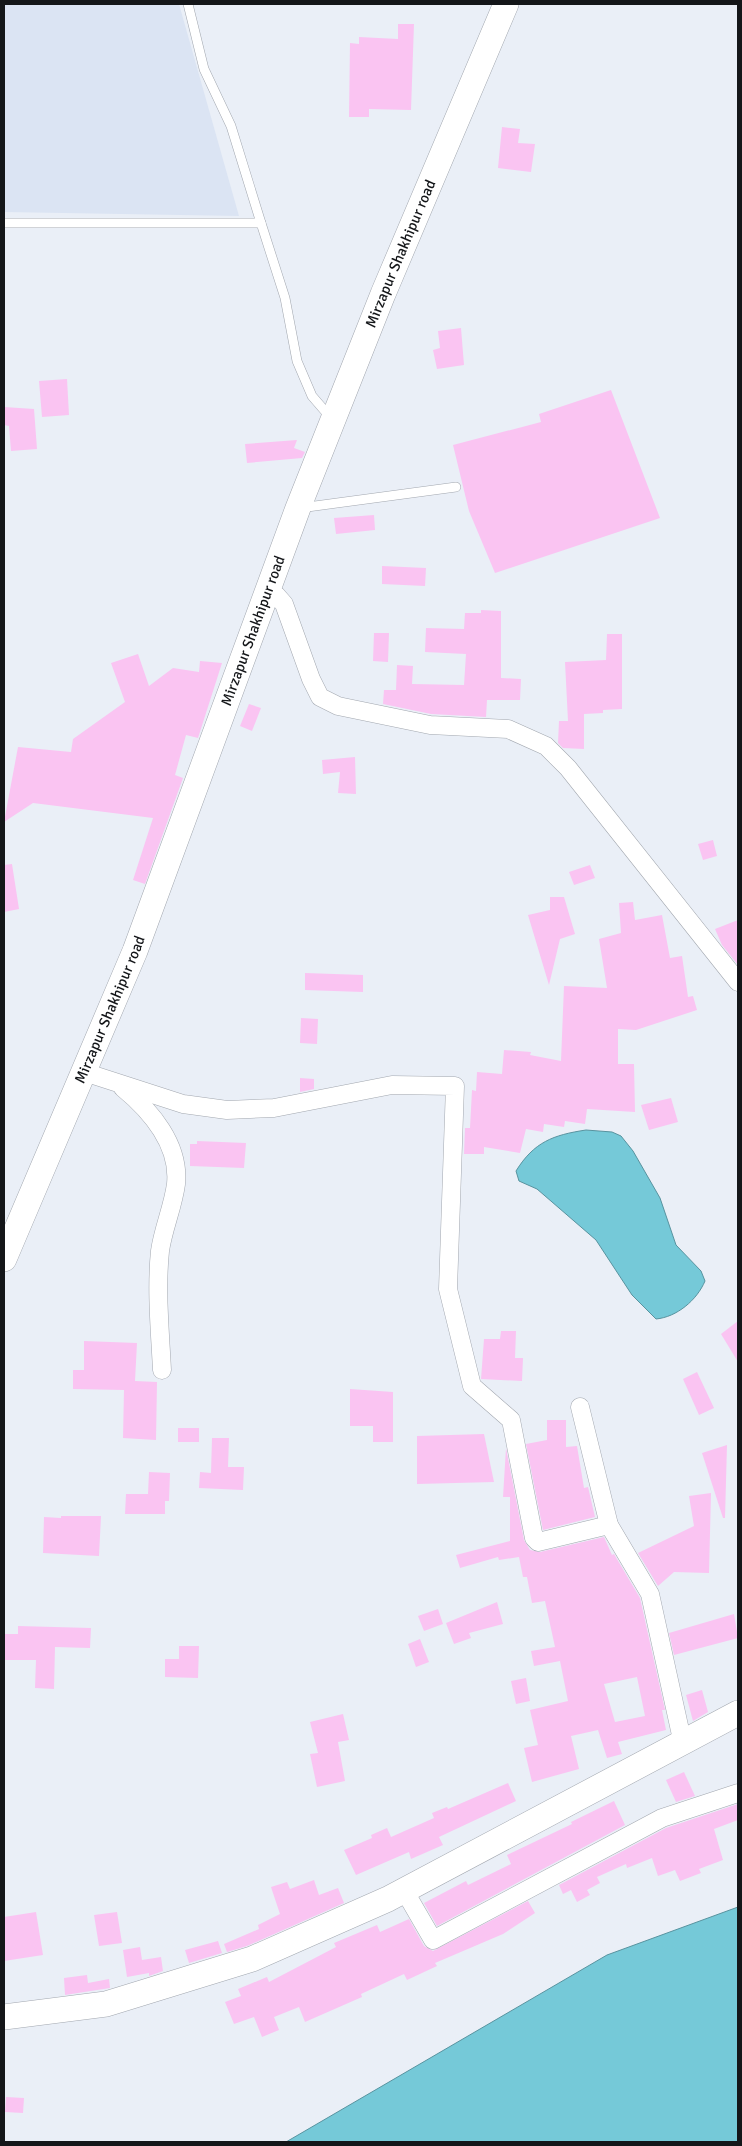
<svg xmlns="http://www.w3.org/2000/svg" width="742" height="2146" viewBox="0 0 742 2146" font-family="Signika,sans-serif">
  <rect width="100%" height="100%" fill="#eaeff7"/>
  <path fill="#dbe4f3" d="M4,4H179L239,216L4,212Z"/>
  <g fill="#75c9d8" stroke="#58939f">
    <path d="M586,1130L612,1132L621,1136L633,1151L660,1198L676,1245L701,1271L705,1281C697,1300 677,1317 656,1319L632,1295L596,1240L537,1189L519,1181L516,1171C534,1142 553,1135 586,1130Z"/>
    <path d="M738,1907V2142H286L607,1955Z"/>
  </g>
  <g fill="#fac4f2" fill-rule="evenodd">
    <path d="M398,24H414L411,110L369,109V117H349L350,43L359,44V37L398,39Z"/>
    <path d="M502,127L520,129L518,143L535,144L531,172L498,168Z"/>
    <path d="M461,328L464,365L437,369L433,350L440,348L438,331Z"/>
    <path d="M67,379L69,415L42,417L39,381Z"/>
    <path d="M611,390L660,518L495,573L469,511L453,445L541,422L539,414Z"/>
    <path d="M4,407L34,409L37,449L11,451L9,426L4,425Z"/>
    <path d="M297,440L294,448L305,452L302,458L247,463L245,444Z"/>
    <path d="M374,515L375,530L336,534L334,518Z"/>
    <path d="M382,566L426,568L425,586L382,584Z"/>
    <path d="M481,610L501,611V678L521,679L520,700H487L486,717L431,714L383,704L384,690H396L397,665L413,666L412,684L464,685L466,654L425,652L426,628L464,629L465,613H481Z"/>
    <path d="M374,633H389L388,662L373,661Z"/>
    <path d="M607,634H622V709L603,710V713L584,714V749L563,748L558,743L559,721H568L565,662L606,660Z"/>
    <path d="M138,654L149,686L173,668L199,672L200,661L222,663L198,738L186,735L175,775L183,778L145,884L133,880L153,818L33,803L4,822L18,747L71,752L73,739L125,702L111,663Z"/>
    <path d="M249,704L261,708L252,731L240,726Z"/>
    <path d="M355,757L356,794L338,793L340,772L323,774L322,760Z"/>
    <path d="M713,840L717,856L703,860L698,844Z"/>
    <path d="M12,864L19,909L4,912V865Z"/>
    <path d="M590,865L595,878L574,885L569,872Z"/>
    <path d="M550,897H564L575,934L560,939L549,985L528,915L550,910Z"/>
    <path d="M633,902L635,920L662,915L670,958L682,956L688,997L693,996L697,1010L636,1030L618,1029V1064H634L635,1112L587,1109L585,1124L565,1121L564,1127L544,1124L543,1132L526,1129L520,1153L484,1147V1154H464L465,1128H470L472,1090L476,1091L477,1072L502,1074L504,1050L531,1052L530,1055L561,1061L564,986L607,988L599,939L621,933L619,903Z"/>
    <path d="M738,920V965L722,945L715,929Z"/>
    <path d="M305,973L363,975V992L305,990Z"/>
    <path d="M301,1018L318,1019L317,1044L300,1043Z"/>
    <path d="M300,1078L314,1079V1089L300,1092Z"/>
    <path d="M671,1098L678,1122L649,1130L641,1105Z"/>
    <path d="M197,1141L246,1143L244,1168L190,1166V1144H197Z"/>
    <path d="M738,1321V1362L721,1334Z"/>
    <path d="M501,1331H516L515,1358H523L522,1381L481,1379L484,1339H500Z"/>
    <path d="M84,1341L137,1343L135,1381L157,1382L156,1440L123,1438L124,1390L73,1389V1370H84Z"/>
    <path d="M697,1372L714,1408L699,1415L683,1379Z"/>
    <path d="M350,1389L393,1392V1442H373V1426H350Z"/>
    <path d="M547,1420H566V1447L577,1446L584,1488L588,1487L595,1517L543,1530L526,1444L547,1440Z"/>
    <rect x="178" y="1428" width="21" height="14"/>
    <path d="M484,1434L494,1482L417,1484V1436Z"/>
    <path d="M212,1438H229L228,1467H244L243,1490L199,1488L200,1472L211,1473Z"/>
    <path d="M727,1445L725,1518H723L702,1453Z"/>
    <path d="M506,1448L524,1540L530,1550L540,1552L604,1537L612,1555L614,1554L640,1598L665,1710H662L666,1730L618,1742L622,1754L607,1758L598,1730L571,1736L579,1769L532,1782L524,1748L538,1745L530,1710L568,1701L560,1661L534,1666L531,1651L555,1647L545,1601L532,1603L527,1577H523L519,1557L499,1560L498,1557L460,1568L456,1555L510,1541V1497H503ZM637,1677L645,1716L615,1722L604,1684Z"/>
    <path d="M149,1472L170,1473L169,1501H165V1514H125L126,1494H148Z"/>
    <path d="M711,1493L709,1573L674,1572L658,1586L638,1553L694,1526L689,1496Z"/>
    <path d="M61,1516H101L99,1556L43,1553L44,1517L61,1518Z"/>
    <path d="M497,1602L503,1624L469,1633L471,1638L454,1644L446,1623Z"/>
    <path d="M438,1609L443,1624L424,1631L418,1616Z"/>
    <path d="M734,1614L738,1638L674,1655L669,1633Z"/>
    <path d="M18,1626L91,1628L90,1648L55,1647L54,1689L35,1688L36,1660H4V1634H18Z"/>
    <path d="M420,1639L429,1662L416,1667L408,1644Z"/>
    <path d="M179,1646H199L198,1678L165,1677V1659H179Z"/>
    <path d="M526,1678L530,1701L516,1704L511,1681Z"/>
    <path d="M702,1690L708,1712L693,1721L686,1695Z"/>
    <path d="M343,1714L349,1740L338,1742L345,1781L317,1787L310,1754L318,1753L310,1722Z"/>
    <path d="M684,1772L695,1796L676,1802L666,1780Z"/>
    <path d="M508,1783L516,1801L439,1837L443,1845L411,1859L409,1852L356,1875L344,1850L372,1838L371,1835L387,1828L391,1837L434,1818L432,1813L447,1807L448,1809Z"/>
    <path d="M614,1801L625,1825L437,1926L424,1903L466,1881L468,1885L511,1864L507,1855L572,1824L571,1822Z"/>
    <path d="M738,1804V1820L714,1829L723,1860L699,1869L701,1873L680,1881L675,1870L658,1876L652,1858L627,1868L626,1864L597,1877L600,1883L587,1890L590,1895L577,1902L571,1890L563,1894L559,1885L666,1828Z"/>
    <path d="M314,1880L319,1895L338,1888L344,1903L247,1946L227,1952L224,1944L259,1929L258,1925L280,1914L271,1887L287,1882L290,1889Z"/>
    <path d="M528,1901L535,1913L503,1934L435,1963L437,1966L407,1980L404,1974L361,1994L362,1997L305,2022L299,2007L274,2017L279,2030L262,2037L254,2017L234,2024L225,2002L241,1996L238,1989L267,1977L269,1982L336,1947L334,1943L377,1925L380,1932L409,1919L424,1946L433,1951Z"/>
    <path d="M36,1912L43,1955L4,1961V1917Z"/>
    <path d="M117,1912L122,1943L99,1946L94,1915Z"/>
    <path d="M218,1941L222,1953L189,1963L185,1950Z"/>
    <path d="M140,1947L142,1960L161,1957L163,1971L149,1976V1973L127,1977L123,1950Z"/>
    <path d="M87,1975L88,1983L109,1979L110,1988L65,1995L64,1978Z"/>
    <path d="M6,2097L24,2098L23,2113L5,2112Z"/>
  </g>
  <g fill="none" stroke-linecap="round" stroke-linejoin="round">
    <g stroke="#a2a7af" stroke-width="10">
      <g id="lane">
        <path d="M4,223H261L231,126L204,69L188,4"/>
        <path d="M261,223L285,298L297,361L312,396L331,418"/>
        <path d="M300,508L456,487"/>
      </g>
    </g>
    <g stroke="#a2a7af" stroke-width="19">
      <g id="street">
        <path d="M267,590L277,596L284,604L311,679L320,697L338,706L430,725L508,729L546,746L568,768L738,982"/>
        <path d="M84,1072L183,1104L227,1110L274,1108L392,1085L455,1086L448,1289L472,1386L511,1420L534,1538L538,1542L609,1525"/>
        <path d="M123,1088C151,1111 180,1145 176,1184C173,1207 163,1229 160,1251C156,1290 160,1331 162,1370"/>
        <path d="M580,1407L609,1525L650,1594L683,1744"/>
        <path d="M404,1890L433,1940L662,1818L738,1793"/>
      </g>
    </g>
    <g stroke="#a2a7af" stroke-width="26">
      <g id="secondary">
        <path id="s1" d="M4,1259L135,951L298,508L383,294L506,4"/>
        <path d="M4,2017L106,2004L252,1959L388,1899L738,1713"/>
      </g>
    </g>
    <use href="#lane" stroke="#fff" stroke-width="9"/>
    <use href="#street" stroke="#fff" stroke-width="18"/>
    <use href="#secondary" stroke="#fff" stroke-width="25"/>
  </g>
  <g text-anchor="middle" dominant-baseline="central" stroke-width="4" stroke-linejoin="round" paint-order="stroke">
    <g font-size="15" fill="#141619" stroke="#fbfcfe">
      <text stroke="none"><textPath href="#s1" startOffset="1081">Mirzapur Shakhipur road</textPath></text>
      <text stroke="none"><textPath href="#s1" startOffset="676">Mirzapur Shakhipur road</textPath></text>
      <text stroke="none"><textPath href="#s1" startOffset="271">Mirzapur Shakhipur road</textPath></text>
    </g>
  </g>
  <rect width="742" height="2146" fill="none" stroke="#141619" stroke-width="10"/>
</svg>
